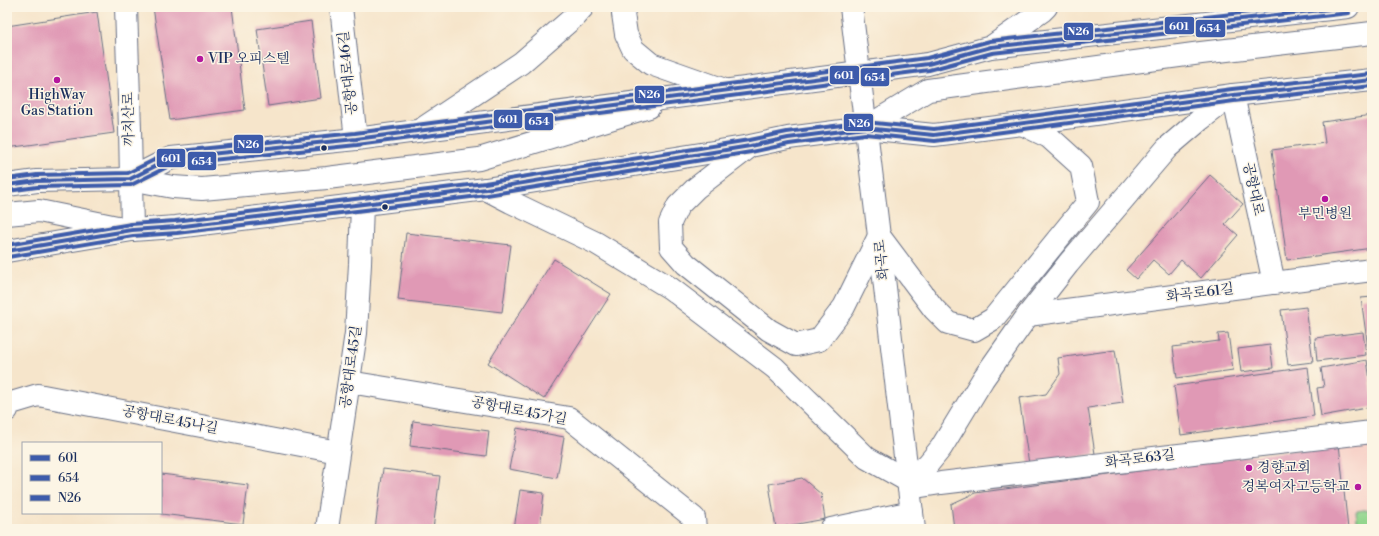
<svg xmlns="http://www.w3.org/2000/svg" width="1379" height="536" viewBox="0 0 1379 536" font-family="'Libre Bodoni','Noto Serif KR',serif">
  <rect width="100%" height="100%" fill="#fcf5e5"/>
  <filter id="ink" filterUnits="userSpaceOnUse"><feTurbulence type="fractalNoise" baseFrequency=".025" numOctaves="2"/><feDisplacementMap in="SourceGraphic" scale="8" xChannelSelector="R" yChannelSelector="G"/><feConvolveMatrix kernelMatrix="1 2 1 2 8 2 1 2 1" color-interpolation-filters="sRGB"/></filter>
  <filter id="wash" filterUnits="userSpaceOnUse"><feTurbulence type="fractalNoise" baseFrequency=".012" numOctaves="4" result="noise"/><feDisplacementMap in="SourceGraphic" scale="16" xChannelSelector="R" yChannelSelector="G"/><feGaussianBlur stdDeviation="0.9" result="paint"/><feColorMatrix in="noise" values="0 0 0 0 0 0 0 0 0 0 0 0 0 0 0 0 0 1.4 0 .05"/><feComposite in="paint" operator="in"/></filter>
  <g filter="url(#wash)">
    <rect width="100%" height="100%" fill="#f6e5cb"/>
    <path fill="#f7d1c8" d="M1372,441V529H1348L1339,444Z"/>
    <path fill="#92d58c" stroke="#568275" d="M1372,509V529H1358L1356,511Z"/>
    <g id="blocks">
      <g fill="#e099b5">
        <path d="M153,7H232L245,110L170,120Z"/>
        <path d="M97,12L114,133L7,148V26Z"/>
        <path d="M311,21L321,98L268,106L257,29Z"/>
        <path d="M1372,115V248L1287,260L1272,150L1325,143L1322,122Z"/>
        <path d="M1210,175L1243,204L1225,224L1238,235L1201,278L1181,260L1169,274L1153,260L1136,279L1126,270Z"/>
        <path d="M406,233L511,245L502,312L398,300Z"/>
        <path d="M554,259L611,294L544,399L488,363Z"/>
        <path d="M1372,297V370H1371L1361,298Z"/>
        <path d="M1306,307L1313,362L1288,365L1281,310Z"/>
        <path d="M1363,332L1366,355L1317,361L1315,338Z"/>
        <path d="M1228,333L1233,370L1177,378L1173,347L1219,341L1218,334Z"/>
        <path d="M1270,345L1273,368L1241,372L1238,349Z"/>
        <path d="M1115,350L1123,403L1088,408L1095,454L1029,464L1019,398L1046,394L1060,374L1058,358Z"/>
        <path d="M1367,360L1372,394V407L1321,416L1317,388L1324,387L1321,368Z"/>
        <path d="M1308,367L1314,416L1181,435L1174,386Z"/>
        <path d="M413,421L489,431L486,456L410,446Z"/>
        <path d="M517,428L564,437L557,478L509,469Z"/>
        <path d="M1339,444L1348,529H954L951,504L975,493Z"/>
        <path d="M383,469L440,476L433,529H375Z"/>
        <path d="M161,474L248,485L243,524L161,514Z"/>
        <path d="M802,478L821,494L825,519L776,528L769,484Z"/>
        <path d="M520,490L544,493L540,529H514Z"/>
      </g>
    </g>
  </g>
  <g filter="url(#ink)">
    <use href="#blocks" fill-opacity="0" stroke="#686f84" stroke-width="1"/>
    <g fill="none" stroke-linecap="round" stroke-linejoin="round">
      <g stroke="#686f84" stroke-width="24">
        <g id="minor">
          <path d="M341,7L356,139"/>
          <path d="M1233,95L1274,283"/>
          <path d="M865,128L928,90L1201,53L1372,33"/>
          <path d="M130,179L173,187L202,189L327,178L479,159L649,107"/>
          <path d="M7,214L39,211L132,230L130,129L126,7"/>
          <path d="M1028,315L1372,270"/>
          <path d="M349,382L569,418L694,518L695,529"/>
          <path d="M7,410L8,404L38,395L338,452"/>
          <path d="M909,488L941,483L1372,432"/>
          <path d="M327,529L356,333L360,264L362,204"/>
          <path d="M831,529L912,512"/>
        </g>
      </g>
      <g stroke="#686f84" stroke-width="24">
        <g id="major">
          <path d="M625,7L623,14L626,34L633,49L651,64L722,89"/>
          <path d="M851,7L879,236L901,424L914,529"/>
          <path d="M994,45L1042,11L1046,7"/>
          <path d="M425,127L521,63L574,17L583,7"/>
          <path d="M748,148L696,188L678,206L670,223L671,247L686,264L769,330L796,345L819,340L844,307L879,236"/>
          <path d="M7,185L37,181L130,179L171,158L356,139L928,64L991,47L1348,7"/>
          <path d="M486,189L511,202L596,243L670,288L775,368L867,458L908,481"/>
          <path d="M880,237L934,309L948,323L974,330L993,319L1088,202L1081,166L1049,137L1022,124"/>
          <path d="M7,251L132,230L176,227L486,189L750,146L788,138L865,128L934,135L1022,124L1233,95L1372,80"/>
          <path d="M908,481L928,464L941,448L983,379L1028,315L1068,264L1167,148L1201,119L1231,96"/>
        </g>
      </g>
      <use href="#minor" stroke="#fff" stroke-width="22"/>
      <use href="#major" stroke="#fff" stroke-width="22"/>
      <g stroke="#fcf5e5" stroke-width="7">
        <g id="bus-1">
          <path d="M7,185L37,181L130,179L171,158L356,139L928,64L991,47L1348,7"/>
          <path d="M7,251L132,230L176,227L486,189L750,146L788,138L865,128L934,135L1233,95L1372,80"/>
        </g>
      </g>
      <g stroke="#fcf5e5" stroke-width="7">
        <g id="bus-2">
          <path d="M8,191L37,187L131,185L173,164L357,145L929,70L992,53L1349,13"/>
          <path d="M8,257L133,236L177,233L487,195L751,152L789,144L865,134L935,141L1234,101L1372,86"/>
        </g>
      </g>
      <g stroke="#fcf5e5" stroke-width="7">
        <g id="bus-3">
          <path d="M7,179L37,175L128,173L170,152L355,133L927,58L990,41L1294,7"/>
          <path d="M7,245L131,224L175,221L485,183L749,140L787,132L865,122L934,129L1232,89L1371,74"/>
        </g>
      </g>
      <use href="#bus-1" stroke="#3d5bab" stroke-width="4"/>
      <use href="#bus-2" stroke="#3d5bab" stroke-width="4"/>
      <use href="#bus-3" stroke="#3d5bab" stroke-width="4"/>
    </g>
  </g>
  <g fill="#b5179e" stroke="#fcf5e5" stroke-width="1.5">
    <circle cx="200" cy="59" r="4"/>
    <circle cx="57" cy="80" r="4"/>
    <circle cx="1325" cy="199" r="4"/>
    <circle cx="1249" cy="468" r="4"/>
    <circle cx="1358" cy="487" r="4"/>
  </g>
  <g fill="#1b2f5e" stroke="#fcf5e5" stroke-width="1.5">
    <circle cx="324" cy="148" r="3.5"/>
    <circle cx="385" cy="207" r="3.5"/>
  </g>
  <g text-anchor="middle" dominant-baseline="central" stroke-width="3" stroke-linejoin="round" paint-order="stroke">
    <g font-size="14" fill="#1b2f5e" stroke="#fcf5e5" text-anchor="start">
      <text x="208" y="59">VIP 오피스텔</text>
      <text x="57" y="95" text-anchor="middle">HighWay<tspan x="57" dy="16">Gas Station</tspan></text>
      <text x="1325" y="214" text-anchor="middle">부민병원</text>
      <text x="1257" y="468">경향교회</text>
      <text x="1350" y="487" text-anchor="end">경복여자고등학교</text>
    </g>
    <g font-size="14" fill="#1b2f5e" stroke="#fcf5e5">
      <text transform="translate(348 73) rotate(-96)">공항대로46길</text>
      <text transform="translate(129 119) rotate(-91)">까치산로</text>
      <text transform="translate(1253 189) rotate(78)">공항대로</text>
      <text transform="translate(882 260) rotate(-96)">화곡로</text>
      <text transform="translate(1200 293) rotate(-7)">화곡로61길</text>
      <text transform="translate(351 367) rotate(-82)">공항대로45길</text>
      <text transform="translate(519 411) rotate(11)">공항대로45가길</text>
      <text transform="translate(170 420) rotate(11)">공항대로45나길</text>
      <text transform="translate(1140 459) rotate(-7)">화곡로63길</text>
    </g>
  </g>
  <g stroke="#fcf5e5" stroke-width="1.5">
    <rect x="1164" y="16" width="31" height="19" rx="4" fill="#3d5bab"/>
    <rect x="1195" y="19" width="31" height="19" rx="4" fill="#3d5bab"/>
    <rect x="1063" y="22" width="31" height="19" rx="4" fill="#3d5bab"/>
    <rect x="829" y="65" width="31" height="20" rx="4" fill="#3d5bab"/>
    <rect x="860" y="67" width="30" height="20" rx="4" fill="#3d5bab"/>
    <rect x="634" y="85" width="31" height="19" rx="4" fill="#3d5bab"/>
    <rect x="493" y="109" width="30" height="20" rx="4" fill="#3d5bab"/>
    <rect x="524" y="112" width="30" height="19" rx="4" fill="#3d5bab"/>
    <rect x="843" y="113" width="31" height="19" rx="4" fill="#3d5bab"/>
    <rect x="233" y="134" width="31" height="20" rx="4" fill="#3d5bab"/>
    <rect x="156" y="148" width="30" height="20" rx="4" fill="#3d5bab"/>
    <rect x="187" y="151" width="30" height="20" rx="4" fill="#3d5bab"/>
  </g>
  <g font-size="11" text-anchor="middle" font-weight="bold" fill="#fff">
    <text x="1179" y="30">601</text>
    <text x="1210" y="32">654</text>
    <text x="1078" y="35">N26</text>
    <text x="844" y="79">601</text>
    <text x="875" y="81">654</text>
    <text x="649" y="98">N26</text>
    <text x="508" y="123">601</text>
    <text x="539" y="125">654</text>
    <text x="859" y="127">N26</text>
    <text x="248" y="148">N26</text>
    <text x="171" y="162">601</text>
    <text x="202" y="165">654</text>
  </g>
  <rect width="1379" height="536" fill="none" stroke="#fcf5e5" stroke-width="24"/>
  <rect x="22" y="442" width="140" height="72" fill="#fcf5e5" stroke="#a2a6af"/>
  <rect x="30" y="455" width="20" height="6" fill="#3d5bab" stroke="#a2a6af"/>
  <text x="58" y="462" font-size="12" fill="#1b2f5e">601</text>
  <rect x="30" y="475" width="20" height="6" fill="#3d5bab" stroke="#a2a6af"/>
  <text x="58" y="482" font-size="12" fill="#1b2f5e">654</text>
  <rect x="30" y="495" width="20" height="6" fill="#3d5bab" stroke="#a2a6af"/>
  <text x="58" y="502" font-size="12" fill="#1b2f5e">N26</text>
</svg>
